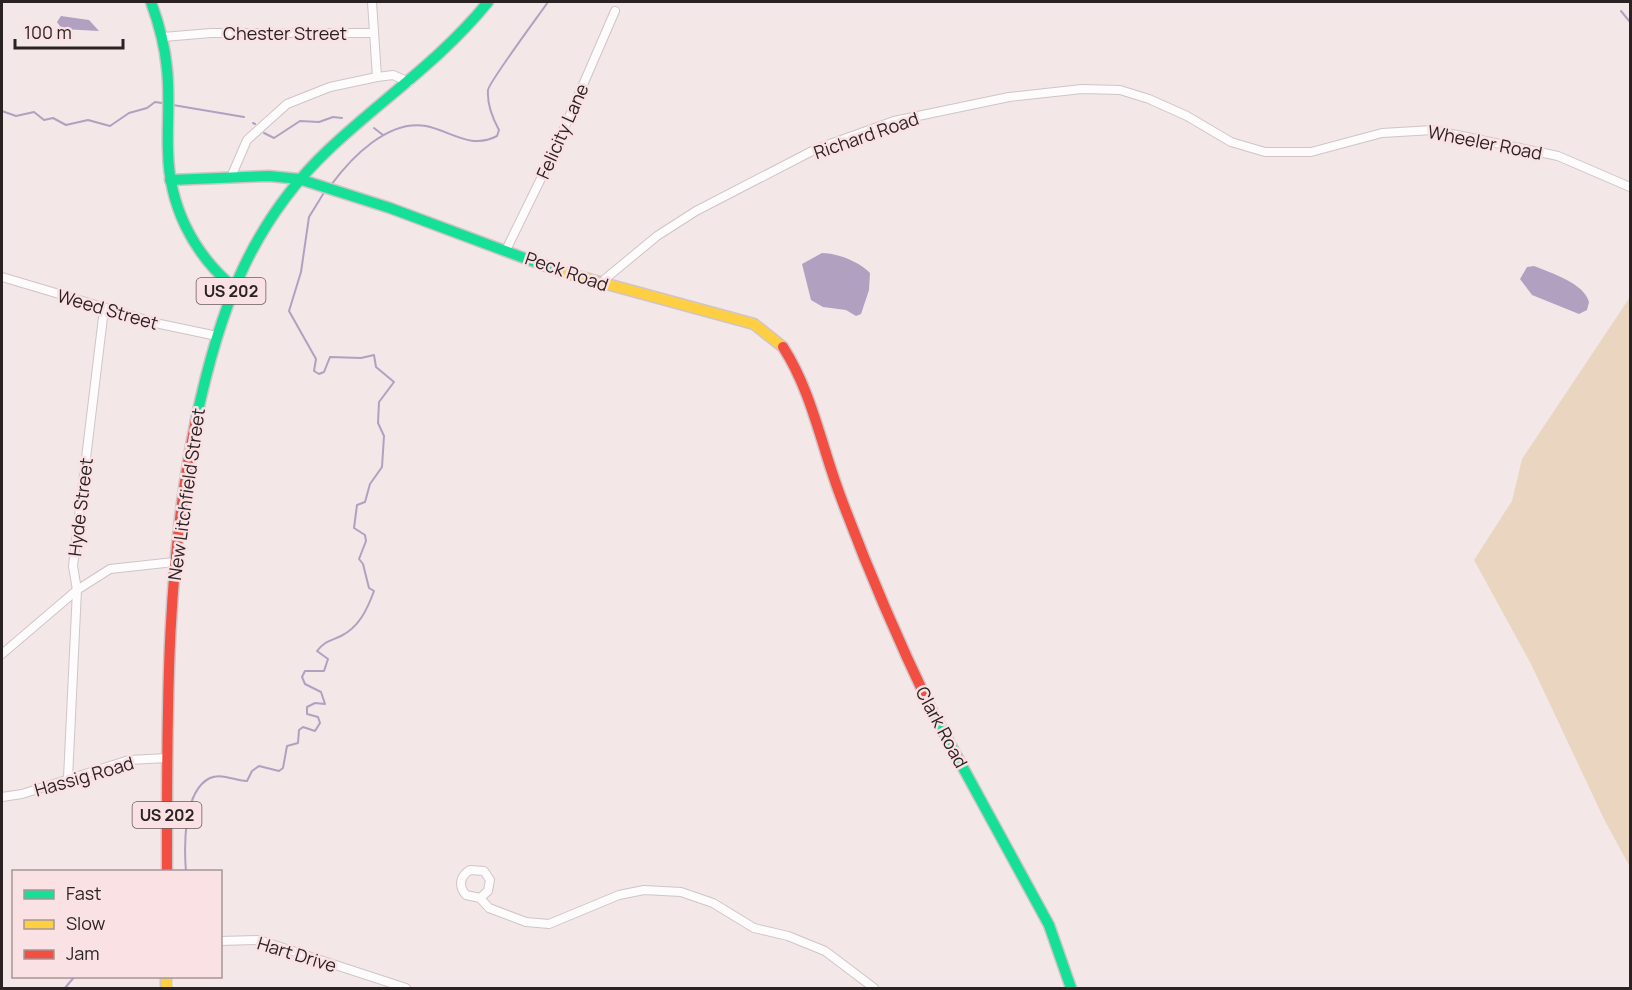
<svg xmlns="http://www.w3.org/2000/svg" width="1632" height="990" viewBox="0 0 1632 990" font-family="Manrope,sans-serif">
  <rect width="100%" height="100%" fill="#f4e7e8"/>
  <path fill="#ead5c0" d="M1630,297V867L1604,819L1531,664L1474,560L1512,501L1522,459Z"/>
  <g fill="#b2a0c1">
    <path d="M61,16L89,20L99,31L62,29L57,22Z"/>
    <path d="M822,253C837,253 860,262 870,273L869,290L861,314L856,316L846,310L823,307L811,300L802,264Z"/>
    <path d="M1534,266C1551,273 1584,283 1589,302L1587,310L1579,314L1532,295L1520,279L1527,267Z"/>
  </g>
  <g fill="none" stroke-linecap="round" stroke-linejoin="round">
    <g stroke="#b2a0c1" stroke-width="2">
      <path d="M1621,11L1630,22"/>
      <path d="M173,105L244,117"/>
      <path d="M2,111L16,116L34,112L44,120L53,118L66,125L88,120L110,126L129,113L147,108L155,102L162,103"/>
      <path d="M253,123L255,124"/>
      <path d="M374,128L383,135"/>
      <path d="M264,133L274,138L300,121L319,122L333,117L342,118"/>
      <path d="M331,185C351,158 388,119 426,126C451,131 471,150 497,136L499,130C493,119 487,103 488,90C489,82 539,15 548,2"/>
      <path d="M186,872C184,847 183,791 210,778C222,773 236,781 247,781L252,771L259,766L279,771L283,768L287,746L298,743L299,730L303,727L315,731L320,723L318,717L307,714V707L315,703L325,704L321,692L305,684L302,677L305,671H324L328,659L317,651C325,641 330,641 341,636C359,627 367,610 374,591L369,588L363,564L359,559L366,541L365,535L354,528L357,505L365,502L370,484L382,467L384,436L378,423L379,402L394,382L376,367L374,355L361,358L330,357L324,372L319,374L314,371L316,359L289,311L301,272L309,217L325,191"/>
      <path d="M65,988L75,976"/>
    </g>
    <g stroke="#cfc5c6" stroke-width="10">
      <g id="street">
        <path d="M372,2L377,77"/>
        <path d="M163,37L211,33H373"/>
        <path d="M231,177L247,140L287,104L330,87L377,77L393,75L409,82"/>
        <path d="M506,250L553,154L615,11"/>
        <path d="M2,277L160,324L217,336"/>
        <path d="M599,284L657,236L696,211L816,149L894,121L1009,97L1082,89L1120,90L1149,99L1187,116L1231,142L1265,152H1311L1382,133L1433,130L1558,156L1630,187"/>
        <path d="M2,654L77,590L110,569L174,562"/>
        <path d="M68,778L77,590L73,566L104,309"/>
        <path d="M2,797L22,794L129,760L167,758"/>
        <path d="M480,898L488,891L490,880L484,871L470,870C460,876 458,886 466,895L480,898L489,908L526,922L549,924L619,895L644,890L681,892L713,903L754,928L788,936L825,951L874,988"/>
        <path d="M220,941L259,940L406,988"/>
      </g>
    </g>
    <g stroke="#cfc5c6" stroke-width="13">
      <g id="fast">
        <path d="M151,2C159,24 165,46 167,69C170,96 167,124 168,151C169,205 192,252 233,287"/>
        <path d="M170,180L269,176L299,179L390,208L559,271"/>
        <path d="M196,420C218,316 248,226 328,150C382,99 440,61 488,2"/>
        <path d="M931,709L1049,925L1071,988"/>
      </g>
    </g>
    <g stroke="#cfc5c6" stroke-width="13">
      <g id="slow">
        <path d="M559,271L754,324L783,347"/>
        <path d="M166,976V988"/>
      </g>
    </g>
    <g stroke="#cfc5c6" stroke-width="13">
      <g id="jam">
        <path d="M783,347C812,392 821,445 840,495C867,568 898,640 931,709"/>
        <path d="M167,872C167,721 165,568 196,420"/>
      </g>
    </g>
    <use href="#street" stroke="#fdfbfc" stroke-width="8"/>
    <use href="#fast" stroke="#16e098" stroke-width="10"/>
    <use href="#slow" stroke="#ffcf43" stroke-width="10"/>
    <use href="#jam" stroke="#f24e42" stroke-width="10"/>
  </g>
  <g text-anchor="middle" dominant-baseline="central" stroke-width="5" stroke-linejoin="round" paint-order="stroke">
    <g fill="#fae1e4" stroke="#695b5d" stroke-width="1.5">
      <rect x="196.5" y="278" width="69" height="26" rx="4.5"/>
      <rect x="132.5" y="802" width="69" height="26" rx="4.5"/>
    </g>
    <g font-size="16" font-weight="bold" fill="#2b2223">
      <text x="231" y="291">US 202</text>
      <text x="167" y="815">US 202</text>
    </g>
    <g font-size="18" fill="#2b2223" stroke="#fae1e4">
      <text x="285" y="33">Chester Street</text>
      <text transform="translate(562 131) rotate(-66)">Felicity Lane</text>
      <text transform="translate(866 135) rotate(-19)">Richard Road</text>
      <text transform="translate(1485 142) rotate(11)">Wheeler Road</text>
      <text transform="translate(567 271) rotate(19)">Peck Road</text>
      <text transform="translate(108 309) rotate(16)">Weed Street</text>
      <text transform="translate(186 494) rotate(-82)">New Litchfield Street</text>
      <text transform="translate(80 507) rotate(-83)">Hyde Street</text>
      <text transform="translate(942 727) rotate(62)">Clark Road</text>
      <text transform="translate(84 776) rotate(-16)">Hassig Road</text>
      <text transform="translate(297 954) rotate(17)">Hart Drive</text>
    </g>
  </g>
  <rect width="1632" height="990" fill="none" stroke="#2b2223" stroke-width="6"/>
  <rect x="12" y="870" width="210" height="108" fill="#fae1e4" stroke="#a79597" stroke-width="1.5"/>
  <rect x="24" y="890" width="30" height="9" fill="#16e098" stroke="#a79597" stroke-width="1.5"/>
  <text x="66" y="900" font-size="18" fill="#2b2223">Fast</text>
  <rect x="24" y="920" width="30" height="9" fill="#ffcf43" stroke="#a79597" stroke-width="1.5"/>
  <text x="66" y="930" font-size="18" fill="#2b2223">Slow</text>
  <rect x="24" y="950" width="30" height="9" fill="#f24e42" stroke="#a79597" stroke-width="1.5"/>
  <text x="66" y="960" font-size="18" fill="#2b2223">Jam</text>
  <path d="M15 39v9h108v-9" fill="none" stroke="#2b2223" stroke-width="3"/>
  <text x="24" y="39" font-size="18" fill="#2b2223" stroke="#fae1e4" stroke-width="4.5" paint-order="stroke">100 m</text>
</svg>
